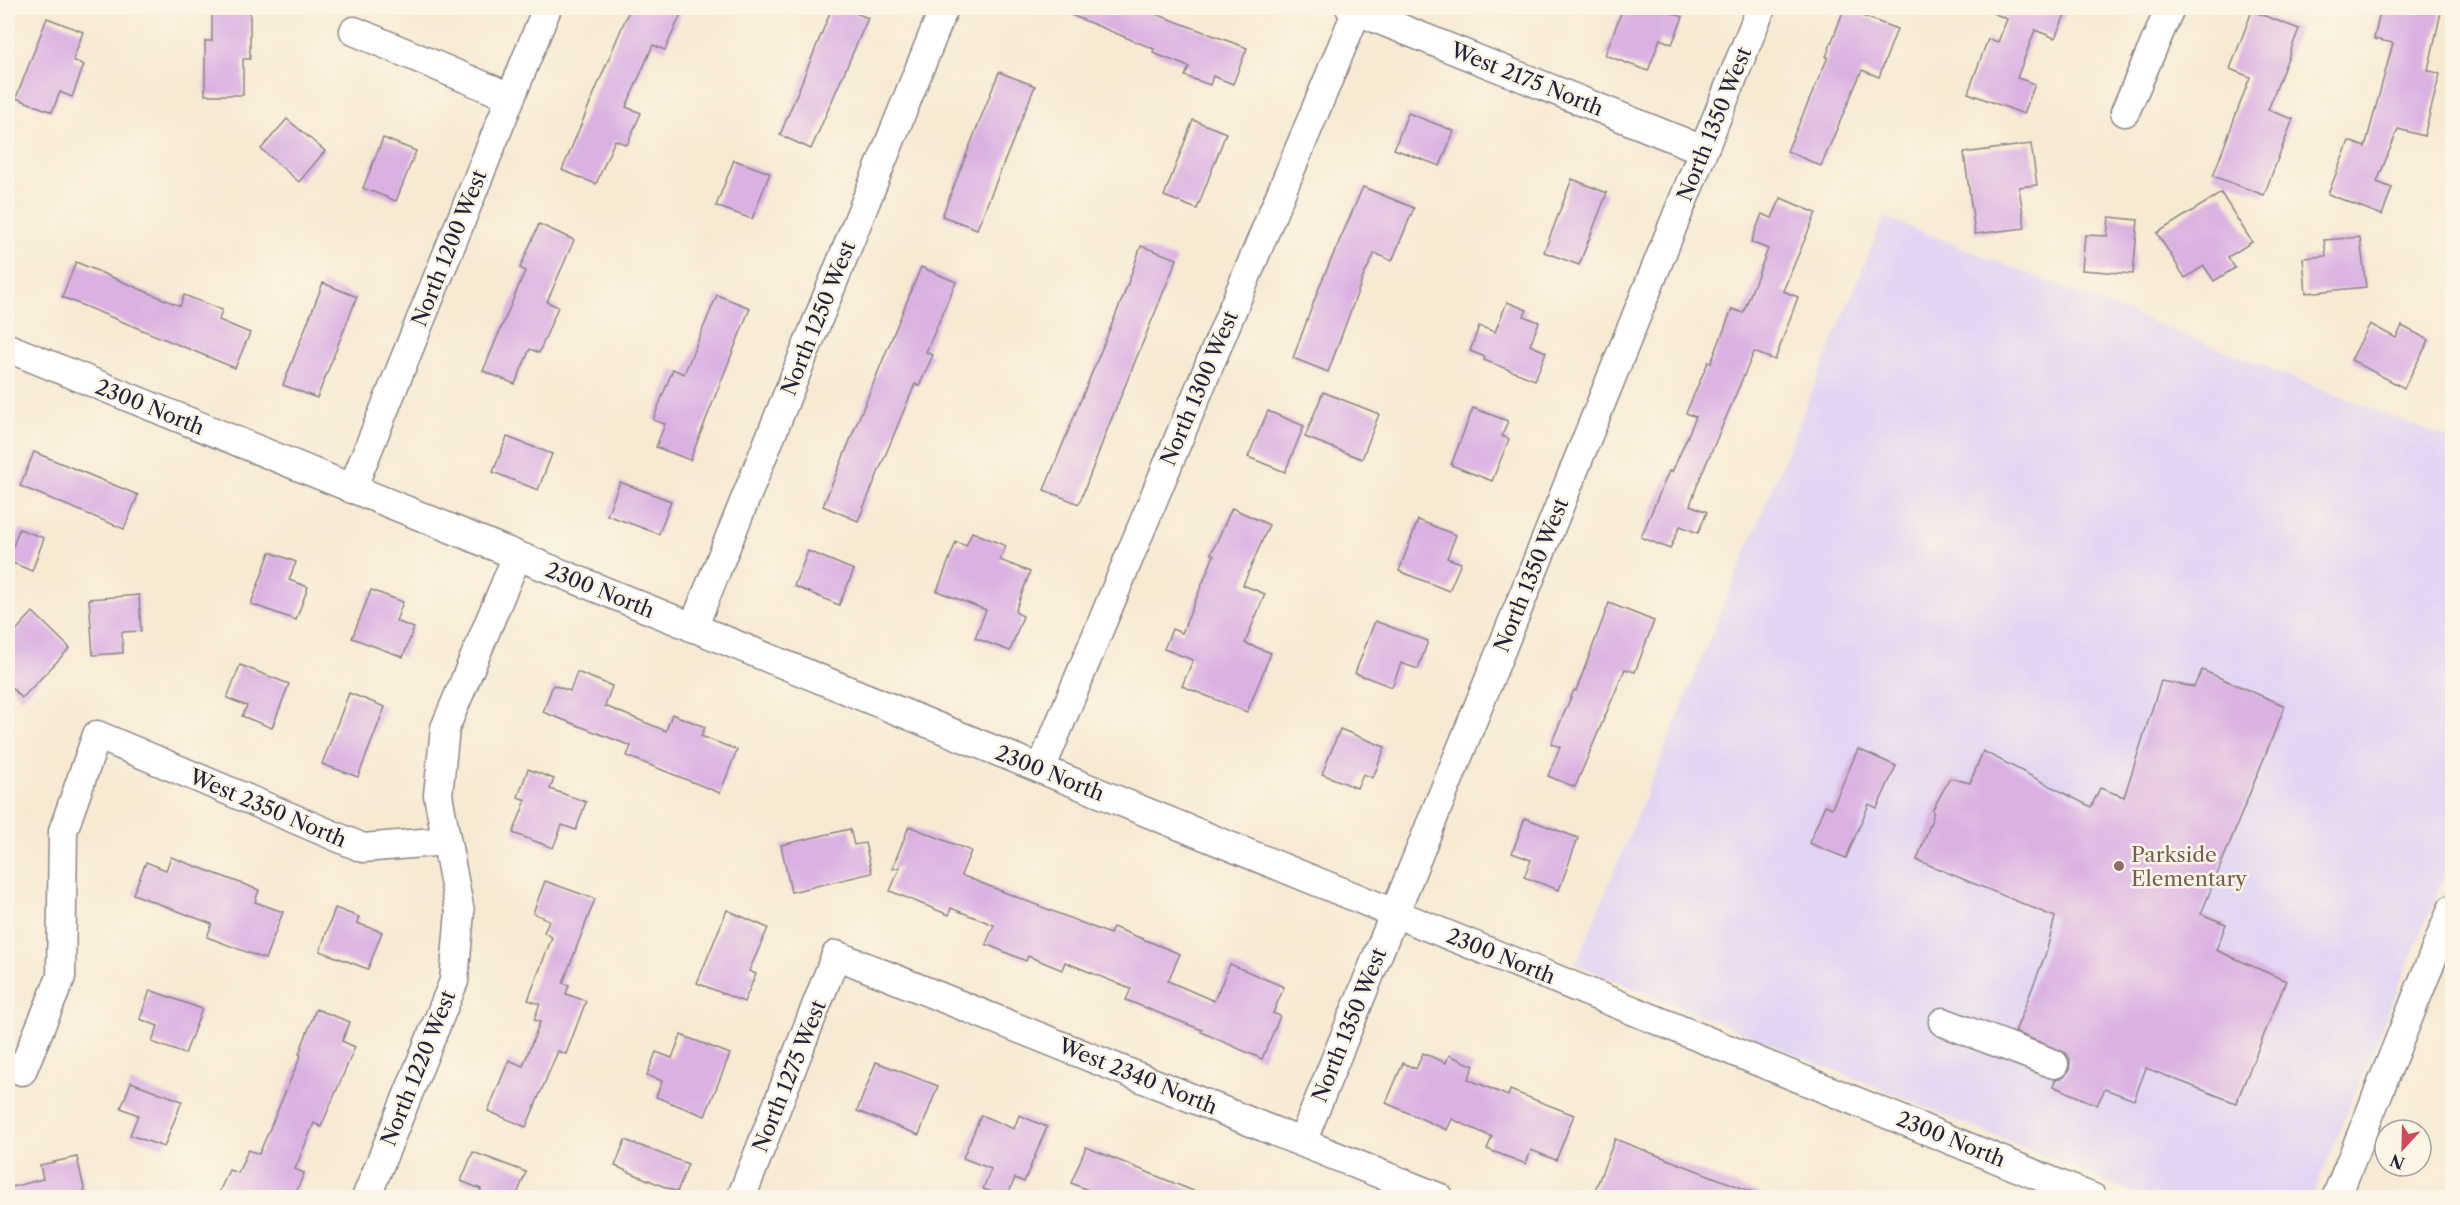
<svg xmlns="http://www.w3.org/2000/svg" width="2460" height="1205" viewBox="0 0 2460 1205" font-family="'Libre Caslon Text',serif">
  <rect width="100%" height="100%" fill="#fcf5e5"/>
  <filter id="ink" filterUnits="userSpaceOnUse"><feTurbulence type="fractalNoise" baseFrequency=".0167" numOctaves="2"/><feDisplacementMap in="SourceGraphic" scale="12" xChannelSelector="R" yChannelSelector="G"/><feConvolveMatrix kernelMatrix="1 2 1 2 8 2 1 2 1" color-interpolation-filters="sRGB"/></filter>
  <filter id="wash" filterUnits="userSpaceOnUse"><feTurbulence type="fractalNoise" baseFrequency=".008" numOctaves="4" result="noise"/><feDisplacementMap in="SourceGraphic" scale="24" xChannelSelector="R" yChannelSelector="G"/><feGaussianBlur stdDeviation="1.35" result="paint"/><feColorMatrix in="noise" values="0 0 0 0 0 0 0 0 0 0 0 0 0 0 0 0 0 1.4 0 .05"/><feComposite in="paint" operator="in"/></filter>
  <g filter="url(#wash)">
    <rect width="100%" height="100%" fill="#f7ead3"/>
    <path fill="#e2d4f3" d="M1884,217L2452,440V857L2312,1197H2144L1576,964Z"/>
    <g id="blocks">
      <g fill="#dab1e2">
        <path d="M212,8H250V59H243V95H205V41H212Z"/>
        <path d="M630,8H665L681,14L665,50L653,45L626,107L641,113L627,145L615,140L596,184L562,170Z"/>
        <path d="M832,8H843L868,18L811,149L780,135Z"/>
        <path d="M1054,8H1140L1247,48L1233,84L1213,76L1210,85L1185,76L1189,67L1153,53L1154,49Z"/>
        <path d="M1623,8H1659L1683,17L1672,44L1660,39L1648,71L1605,55Z"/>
        <path d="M1981,8H2068L2055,38L2035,30L2017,78L2035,84L2024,114L1968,93L1988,39L1998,42L2007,19Z"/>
        <path d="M2381,8H2442L2428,70L2440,74L2424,136L2398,129L2377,182L2392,188L2382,215L2328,194L2349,141L2365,147L2393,43L2374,39Z"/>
        <path d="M1844,9L1897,29L1879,77L1862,70L1821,166L1787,151L1828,57H1826Z"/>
        <path d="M2252,11L2299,29L2268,110L2293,119L2264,195L2213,176L2250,77L2230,69Z"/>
        <path d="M47,18L83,32L73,60L84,65L72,97L60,92L52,112L16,98Z"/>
        <path d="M999,72L1035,86L977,229L942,216Z"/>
        <path d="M1408,113L1454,131L1440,166L1394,149Z"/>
        <path d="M287,119L325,151L299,182L261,149Z"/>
        <path d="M1193,120L1226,133L1197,209L1164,196Z"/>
        <path d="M383,138L416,151L396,201L363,188Z"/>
        <path d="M2031,144L2037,185L2019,187L2025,228L1975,234L1964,153Z"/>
        <path d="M734,160L770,173L752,219L716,206Z"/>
        <path d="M1572,179L1607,193L1579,265L1544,252Z"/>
        <path d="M1363,187L1414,208L1392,261L1375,253L1364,275L1328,372L1293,358L1320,285Z"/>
        <path d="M2221,193L2252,242L2228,257L2235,268L2214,281L2204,266L2185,278L2157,233Z"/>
        <path d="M1781,198L1816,213L1783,291L1798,297L1775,360L1754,352L1698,483L1690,505L1707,512L1698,533L1680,526L1670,549L1641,537L1669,471L1672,472L1696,417L1686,413L1708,362L1711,363L1732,309L1743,313L1768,249L1751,242L1762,214L1772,218Z"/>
        <path d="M2109,217L2138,220L2133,274L2082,270L2085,235L2107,236Z"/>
        <path d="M539,224L574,240L547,302L558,307L539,353L530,349L515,384L483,371L525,271L520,268Z"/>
        <path d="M2360,237L2366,287L2306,293L2303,258L2326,256L2324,240Z"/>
        <path d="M1141,246L1177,259L1109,425L1079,504L1044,490L1125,292Z"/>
        <path d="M76,262L180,306L184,295L222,310L219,320L250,333L235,368L62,297Z"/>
        <path d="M921,267L956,282L926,352L933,355L919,386L915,384L858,521L823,506Z"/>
        <path d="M323,283L357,297L317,398L283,385Z"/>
        <path d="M717,295L750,308L690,460L656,447L665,424L653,420L673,369L684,374Z"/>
        <path d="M1507,302L1527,310L1524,316L1539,322L1530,345L1546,352L1535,380L1484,360L1485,357L1470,351L1479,326L1495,332Z"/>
        <path d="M2370,324L2396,338L2402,326L2429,340L2404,388L2351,360Z"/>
        <path d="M1323,392L1379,414L1362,459L1305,437Z"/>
        <path d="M1473,408L1508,421L1502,436L1509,439L1492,481L1451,465Z"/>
        <path d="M1268,411L1304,426L1285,472L1248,457Z"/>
        <path d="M507,437L552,454L538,490L493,472Z"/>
        <path d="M34,452L138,495L124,529L20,486Z"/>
        <path d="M620,482L671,501L659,534L607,515Z"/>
        <path d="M1232,508L1269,525L1243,585L1265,594L1245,643L1271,653L1247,712L1182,686L1193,660L1164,649L1172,629L1182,633L1214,555L1211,554Z"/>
        <path d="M1418,520L1456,535L1447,558L1461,563L1449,591L1399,571Z"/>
        <path d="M19,529L44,538L32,571L8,561Z"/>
        <path d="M972,532L1006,546L1000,560L1030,572L1015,612L1023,616L1010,651L975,638L986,610L937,591L956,542L966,546Z"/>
        <path d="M808,551L854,570L839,605L794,586Z"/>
        <path d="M270,552L296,562L289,580L308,587L296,620L251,604Z"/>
        <path d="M371,590L403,602L396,621L414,628L403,657L352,638Z"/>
        <path d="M139,595L141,631L122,632L123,653L93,655L89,599Z"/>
        <path d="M1609,603L1654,621L1635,672L1625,669L1575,787L1548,776L1560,747L1551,744L1574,690L1576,691Z"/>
        <path d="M33,612L70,648L22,698L8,684V639Z"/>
        <path d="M1375,621L1428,641L1418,669L1401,663L1392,687L1355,673Z"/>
        <path d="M240,665L289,684L272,728L242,716L247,706L227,698Z"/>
        <path d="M2202,670L2285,706L2201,914L2226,924L2216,950L2286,981L2236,1103L2146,1068L2134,1100L2105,1089L2097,1105L2053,1086L2055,1080L2064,1077L2069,1070L2070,1061L2066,1053L2015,1032L2046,953L2055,917L1917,860L1933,816V809L1950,778L1970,783L1983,751L2091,807L2100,788L2124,797L2161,681L2194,687Z"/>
        <path d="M577,672L612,686L605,706L666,731L672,714L705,727L701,736L737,750L720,793L627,756L631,746L543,712L553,685L570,691Z"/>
        <path d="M349,693L385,707L358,777L322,764Z"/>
        <path d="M1340,729L1385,747L1373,778L1363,774L1357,788L1322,774Z"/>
        <path d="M1858,749L1896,766L1877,808L1869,804L1846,858L1809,843L1825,805L1832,808Z"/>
        <path d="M528,769L554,779L550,789L586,802L576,830L562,825L553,848L513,833L526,800L518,797Z"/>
        <path d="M1525,818L1578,838L1559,890L1524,877L1531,860L1512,853Z"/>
        <path d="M909,826L971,851L961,875L1110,934L1113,927L1180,954L1168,981L1214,1001L1230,964L1284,987L1273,1013L1280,1016L1262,1059L1201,1032L1202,1030L1126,1000L1131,989L1065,962L1062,970L1028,956L1026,961L986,944L994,925L951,908L949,915L890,891L900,867L892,869Z"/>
        <path d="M850,829L854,845L865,843L872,873L791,892L781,845Z"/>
        <path d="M171,857L259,890L255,902L283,912L265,959L207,937L212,924L133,894L146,862L166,870Z"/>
        <path d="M545,881L595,899L563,983L569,985L566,994L586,1001L566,1054L558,1051L526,1127L488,1111L509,1060L523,1066L540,1022L534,1020L540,1004L528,1000L552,937L544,933L549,920L533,913Z"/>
        <path d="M335,908L359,917L357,923L382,932L368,969L320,951Z"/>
        <path d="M727,910L768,928L749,971L756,974L744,1002L697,983Z"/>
        <path d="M150,990L202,1009L185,1054L152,1042L158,1026L140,1019Z"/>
        <path d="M316,1009L350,1022L342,1041L355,1047L321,1127L314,1123L295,1169L304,1173L294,1197H217L229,1170L238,1173L248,1150L259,1154L301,1055L299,1054Z"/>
        <path d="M681,1035L730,1054L705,1116L656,1097L662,1081L647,1075L656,1052L672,1058Z"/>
        <path d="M1423,1053L1446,1063L1449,1055L1474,1066L1468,1079L1508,1096L1510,1090L1574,1115L1556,1160L1531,1150L1526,1164L1487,1149L1492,1137L1452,1119L1447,1130L1386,1103L1403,1063L1416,1069Z"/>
        <path d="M876,1062L938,1086L919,1135L857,1111Z"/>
        <path d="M131,1082L182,1101L164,1147L130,1135L138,1115L121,1108Z"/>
        <path d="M981,1115L1014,1129L1019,1115L1047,1127L1024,1182L1015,1178L1007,1197L983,1189L991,1169L963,1158Z"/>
        <path d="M1615,1139L1763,1196L1762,1197H1615L1595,1190Z"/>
        <path d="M625,1140L688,1164L677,1192L615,1166Z"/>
        <path d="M1086,1147L1208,1197H1085L1088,1190L1071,1183Z"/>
        <path d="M473,1152L526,1172L516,1197H478L481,1189L461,1181Z"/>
        <path d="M77,1157L86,1197H8V1188L43,1179L40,1165Z"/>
      </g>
    </g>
  </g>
  <g filter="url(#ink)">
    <use href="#blocks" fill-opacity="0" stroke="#8c8687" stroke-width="1.5"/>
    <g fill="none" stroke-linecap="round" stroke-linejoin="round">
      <g stroke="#8c8687" stroke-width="31">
        <g id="minor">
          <path d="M1350,8L1703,150"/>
          <path d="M354,31L510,97"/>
          <path d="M2125,112L2170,8"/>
          <path d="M8,348L2093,1198"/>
          <path d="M352,489L547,8"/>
          <path d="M693,628L944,8"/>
          <path d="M1041,769L1358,8"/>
          <path d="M1943,1022L2054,1064"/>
          <path d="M8,1065L22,1071L61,977L63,831L97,735L363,848L446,841"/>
          <path d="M1302,1142L1761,8"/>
          <path d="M366,1198L454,981L460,912L438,795L445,728L517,556"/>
          <path d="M741,1198L836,955L1440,1198"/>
          <path d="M2336,1198L2452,909"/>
        </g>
      </g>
      <use href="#minor" stroke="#fff" stroke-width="28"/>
    </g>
  </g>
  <circle fill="#8d6e63" stroke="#fcf5e5" stroke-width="2" cx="2119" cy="866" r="6"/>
  <g text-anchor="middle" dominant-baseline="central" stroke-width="5" stroke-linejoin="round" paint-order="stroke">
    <g font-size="21" fill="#22223b" stroke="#fcf5e5">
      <text transform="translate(1527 79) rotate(22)">West 2175 North</text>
      <text transform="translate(1714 124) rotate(-68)">North 1350 West</text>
      <text transform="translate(449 248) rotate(-68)">North 1200 West</text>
      <text transform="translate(818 318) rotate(-68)">North 1250 West</text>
      <text transform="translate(1199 388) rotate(-67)">North 1300 West</text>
      <text transform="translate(150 407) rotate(22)">2300 North</text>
      <text transform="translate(1531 575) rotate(-68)">North 1350 West</text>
      <text transform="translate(600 590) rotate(22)">2300 North</text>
      <text transform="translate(1050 773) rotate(22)">2300 North</text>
      <text transform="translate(268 808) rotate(23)">West 2350 North</text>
      <text transform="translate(1501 956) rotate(22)">2300 North</text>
      <text transform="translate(1349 1025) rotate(-68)">North 1350 West</text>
      <text transform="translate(418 1068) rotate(-68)">North 1220 West</text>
      <text transform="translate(789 1076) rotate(-68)">North 1275 West</text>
      <text transform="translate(1138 1076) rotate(22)">West 2340 North</text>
      <text transform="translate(1951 1139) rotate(22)">2300 North</text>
    </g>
    <g font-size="21" fill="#785e54" stroke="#fcf5e5" text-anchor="start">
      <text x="2131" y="854">Parkside<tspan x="2131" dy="24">Elementary</tspan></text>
    </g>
  </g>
  <rect width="2460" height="1205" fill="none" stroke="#fcf5e5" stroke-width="30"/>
  <g transform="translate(2403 1148) rotate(202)"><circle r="28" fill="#fcf5e5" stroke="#a5a1a1" stroke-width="1.5"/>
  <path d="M0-4.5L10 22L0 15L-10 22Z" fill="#d1495b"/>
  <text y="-9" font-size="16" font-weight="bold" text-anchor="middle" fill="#22223b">N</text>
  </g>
</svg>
